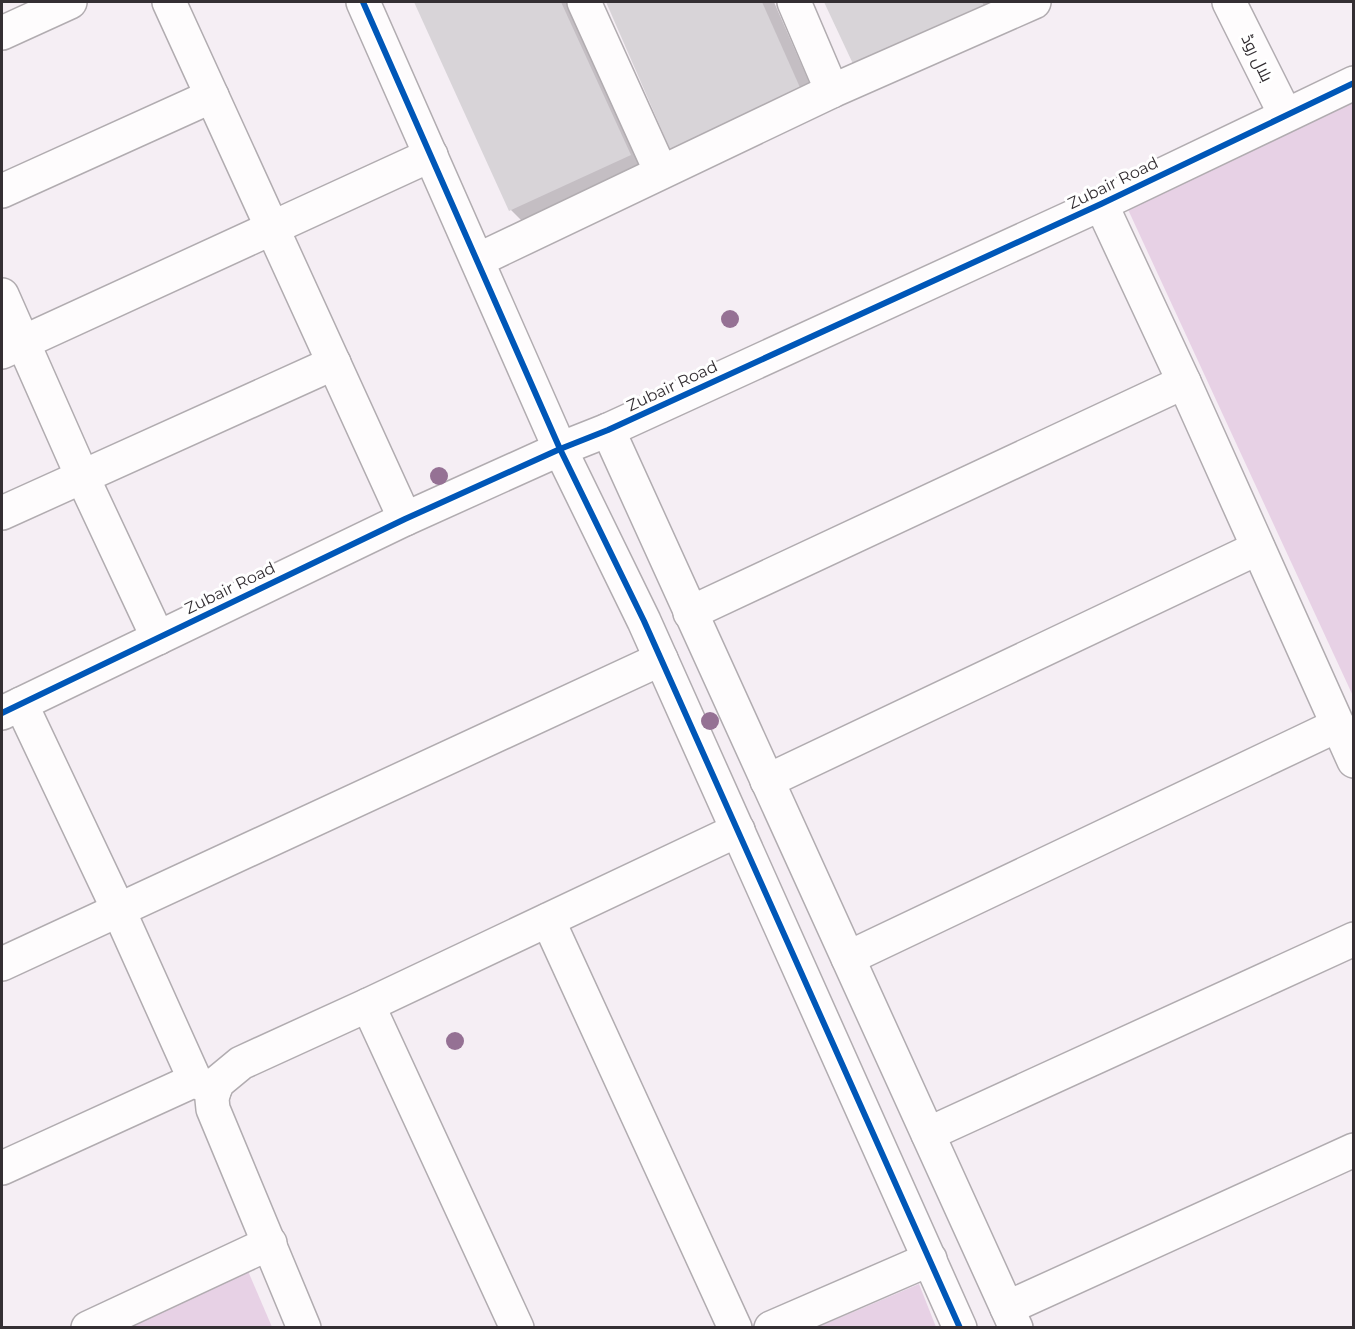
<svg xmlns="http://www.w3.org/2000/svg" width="1355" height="1329" viewBox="0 0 1355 1329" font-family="Montserrat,Cairo,sans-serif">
  <rect width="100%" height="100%" fill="#f5eef4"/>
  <g fill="#e7d1e5">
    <path d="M1353,91V696L1125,203Z"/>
    <path d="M245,1264L272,1327L106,1328Z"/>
    <path d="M919,1284L936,1327H818Z"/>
  </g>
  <g fill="#0003">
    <path d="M416,2H572L652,178L533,232L511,210Z"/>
    <path d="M608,2H774L823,114L694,171L672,149Z"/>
    <path d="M826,2H993L1005,28L855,65Z"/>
  </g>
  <g fill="#d8d4d8">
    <path d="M414,2H561L631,155L509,211Z"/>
    <path d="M606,2H762L802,92L670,149Z"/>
    <path d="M824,2H982L984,6L854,66Z"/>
  </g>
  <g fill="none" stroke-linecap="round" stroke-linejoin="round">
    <g stroke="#b1acb0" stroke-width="36">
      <g id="minor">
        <path d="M169,2L405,519"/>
        <path d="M363,2L560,449L644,621L960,1328"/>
        <path d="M584,2L661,172"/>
        <path d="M794,2L832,91"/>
        <path d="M1229,2L1285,114"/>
        <path d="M2,33L70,2"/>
        <path d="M2,191L212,96"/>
        <path d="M1101,204L1184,382L1354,761"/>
        <path d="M478,260L832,91L1034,2"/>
        <path d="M2,295L82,476L158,638"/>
        <path d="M2,352L431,155"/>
        <path d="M608,430L1016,1328"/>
        <path d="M2,513L334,363"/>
        <path d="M690,613L1184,382"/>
        <path d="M21,704L119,911L195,1080L214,1091L212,1099L213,1109L304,1328"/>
        <path d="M2,713L405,519L560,449L608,430L1101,204L1354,83"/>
        <path d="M767,781L1258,548"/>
        <path d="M548,920L735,1328"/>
        <path d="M848,958L1338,725"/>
        <path d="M2,964L661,659"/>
        <path d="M368,1005L517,1328"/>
        <path d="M214,1091L218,1082L241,1063L368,1005L738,830"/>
        <path d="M928,1134L1354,939"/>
        <path d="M2,1168L195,1080"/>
        <path d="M1007,1308L1354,1150"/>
        <path d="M88,1328L270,1243"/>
        <path d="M771,1328L930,1259"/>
      </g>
    </g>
    <use href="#minor" stroke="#fefcfd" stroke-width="33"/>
    <g stroke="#fff" stroke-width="10">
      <g id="cycleway">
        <path d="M363,2L560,449L644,621L960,1328"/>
        <path d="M2,713L405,519L560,449L608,430L1101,204L1354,83"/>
      </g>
    </g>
    <use href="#cycleway" stroke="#0057b8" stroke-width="6"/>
  </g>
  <g fill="#957194">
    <circle cx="730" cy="319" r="9"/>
    <circle cx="439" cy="476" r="9"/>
    <circle cx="710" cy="721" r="9"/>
    <circle cx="455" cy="1041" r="9"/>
  </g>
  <g text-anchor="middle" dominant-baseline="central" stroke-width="6" stroke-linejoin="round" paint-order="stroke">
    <g font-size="16" fill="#342f33" stroke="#fff">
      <text transform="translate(1257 58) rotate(64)">بلال روڈ</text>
      <text transform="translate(1113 183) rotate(-26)">Zubair Road</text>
      <text transform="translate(672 386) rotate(-25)">Zubair Road</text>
      <text transform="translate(230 588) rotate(-26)">Zubair Road</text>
    </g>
  </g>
  <rect width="1355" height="1329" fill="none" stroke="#342f33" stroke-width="6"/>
</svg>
